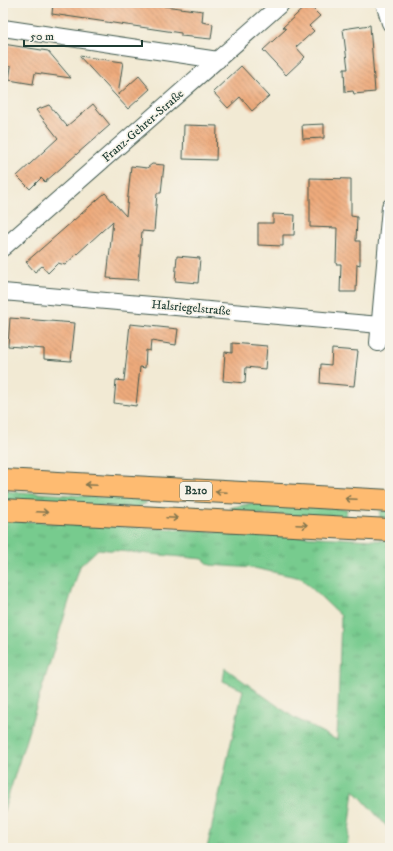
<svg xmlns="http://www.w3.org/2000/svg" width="393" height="851" viewBox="0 0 393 851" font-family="'IM FELL DW Pica',serif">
  <defs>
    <pattern id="grass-tufts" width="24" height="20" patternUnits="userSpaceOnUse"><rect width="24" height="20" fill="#77cb8e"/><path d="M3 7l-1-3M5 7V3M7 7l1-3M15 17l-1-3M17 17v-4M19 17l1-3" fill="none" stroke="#61a675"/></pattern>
    <pattern id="building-back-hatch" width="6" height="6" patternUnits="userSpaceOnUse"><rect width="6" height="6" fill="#eeaa7b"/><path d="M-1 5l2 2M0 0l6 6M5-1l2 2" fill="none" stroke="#c08c66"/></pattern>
  </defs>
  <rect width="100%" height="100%" fill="#f7f3e8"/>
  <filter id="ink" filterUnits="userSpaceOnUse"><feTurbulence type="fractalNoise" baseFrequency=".025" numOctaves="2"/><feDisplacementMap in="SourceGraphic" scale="8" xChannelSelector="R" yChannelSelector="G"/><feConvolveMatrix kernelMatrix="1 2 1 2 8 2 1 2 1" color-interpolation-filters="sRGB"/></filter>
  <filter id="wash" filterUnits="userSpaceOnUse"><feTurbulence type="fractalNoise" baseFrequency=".012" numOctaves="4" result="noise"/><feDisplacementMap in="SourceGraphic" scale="16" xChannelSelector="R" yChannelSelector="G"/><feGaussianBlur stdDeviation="0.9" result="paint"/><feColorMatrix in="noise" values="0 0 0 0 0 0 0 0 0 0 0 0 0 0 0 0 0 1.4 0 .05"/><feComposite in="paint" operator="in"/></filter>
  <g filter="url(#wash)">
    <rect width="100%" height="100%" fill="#f2ead4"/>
    <g fill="url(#grass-tufts)" stroke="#4b8461">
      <path d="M3,491L136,499L147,503L135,508L3,501Z"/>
      <path d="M252,503L347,509L345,518L257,514L229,508Z"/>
      <rect x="380" y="511" width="10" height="9"/>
      <path d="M3,520L390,541V830L354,790L347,848H207L243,690L223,681L225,668L293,717L337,740L341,616L301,578L254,568L210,565L203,559L98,549L80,566L3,813Z"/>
    </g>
    <g id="blocks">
      <g fill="url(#building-back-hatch)">
        <path d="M53,3H155L164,4V6L203,11L202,22L213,24L211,39L181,36V33L52,14Z"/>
        <path d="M308,4L320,16L309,26L314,31L296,47L305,57L286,75L263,50L286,29L283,27Z"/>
        <path d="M370,25L375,92L354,94L353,91L345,92L344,69H348L343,29Z"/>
        <path d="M3,44L48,51L71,78L35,73L33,84L9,80L11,67L3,66Z"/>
        <path d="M79,56L123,62L118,95L139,76L150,89L128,109Z"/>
        <path d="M241,66L269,96L252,111L240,97L228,108L213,92Z"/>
        <path d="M93,104L110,125L45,182L41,178L30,189L17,176L58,138L36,110L49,105L67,126Z"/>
        <path d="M324,124V138L303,139L302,125Z"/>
        <path d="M184,125L217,126L216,160L183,159Z"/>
        <path d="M152,164L164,165L161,193H157L154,232L142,231L138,280L107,278L113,221L65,265L58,263L48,273L42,266L35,272L26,262L105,193L126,216L131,166L147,168Z"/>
        <path d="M310,178L351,179V216L357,217L356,241H360V265L357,264L356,292H340L341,264H336L337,228L310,227Z"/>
        <path d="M273,214L295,215L294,235H283V246L258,245V223H273Z"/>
        <path d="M177,256L200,258L198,283L175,281Z"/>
        <path d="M10,318L75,323L71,361L44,359V349L8,346Z"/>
        <path d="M130,324L178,329L176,345L151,341L150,351L146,350L145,368L140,367L136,406L114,403L116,380L124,381Z"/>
        <path d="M232,343L267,346L265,369L246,367L245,383L223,381L225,352L232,353Z"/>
        <path d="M332,349L358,351L354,386L320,383L321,364L331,365Z"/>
      </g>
    </g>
  </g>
  <g filter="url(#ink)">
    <use href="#blocks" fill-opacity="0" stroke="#3f574c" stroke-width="1"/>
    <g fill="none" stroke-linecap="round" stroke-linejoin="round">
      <g stroke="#3f574c" stroke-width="18">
        <g id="minor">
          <path d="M384,3L390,23"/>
          <path d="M3,28L218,60"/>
          <path d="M3,248L282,3"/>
          <path d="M3,292L380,325"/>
          <path d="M378,343L390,207"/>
        </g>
      </g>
      <g stroke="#3f574c" stroke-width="24">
        <g id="primary">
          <path d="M3,480L390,501"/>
          <path d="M3,510L390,530"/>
        </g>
      </g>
      <use href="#minor" stroke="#fff" stroke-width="16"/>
      <use href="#primary" stroke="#febb71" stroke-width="22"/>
    </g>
    <defs><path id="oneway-shaft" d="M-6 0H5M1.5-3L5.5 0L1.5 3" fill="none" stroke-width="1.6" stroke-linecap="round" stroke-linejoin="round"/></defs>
    <g stroke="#83764f">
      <use href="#oneway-shaft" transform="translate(91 485) rotate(-177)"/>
      <use href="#oneway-shaft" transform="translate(221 492) rotate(-177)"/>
      <use href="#oneway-shaft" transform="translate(351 499) rotate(-177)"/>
      <use href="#oneway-shaft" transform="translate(42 512) rotate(3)"/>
      <use href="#oneway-shaft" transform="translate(172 518) rotate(3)"/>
      <use href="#oneway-shaft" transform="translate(302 525) rotate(3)"/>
    </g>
  </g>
  <g text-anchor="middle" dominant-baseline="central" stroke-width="3.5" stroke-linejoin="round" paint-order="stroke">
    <rect fill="#f7f3e8" stroke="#60746a" stroke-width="1" x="180" y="482" width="32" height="18" rx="3"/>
    <g font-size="11" font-weight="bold" fill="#1f3d34">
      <text x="196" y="491">B210</text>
    </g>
    <g font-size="12" fill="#1f3d34" stroke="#f7f3e8">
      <text transform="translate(143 126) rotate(-41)">Franz-Gehrer-Straße</text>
      <text transform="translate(191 308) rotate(5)">Halsriegelstraße</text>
    </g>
  </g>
  <rect width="393" height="851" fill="none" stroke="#f7f3e8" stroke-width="16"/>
  <path d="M24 40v6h118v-6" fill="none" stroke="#1f3d34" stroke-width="2"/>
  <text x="30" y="40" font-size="12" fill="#1f3d34" stroke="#f7f3e8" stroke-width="3" paint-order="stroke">50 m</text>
</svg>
